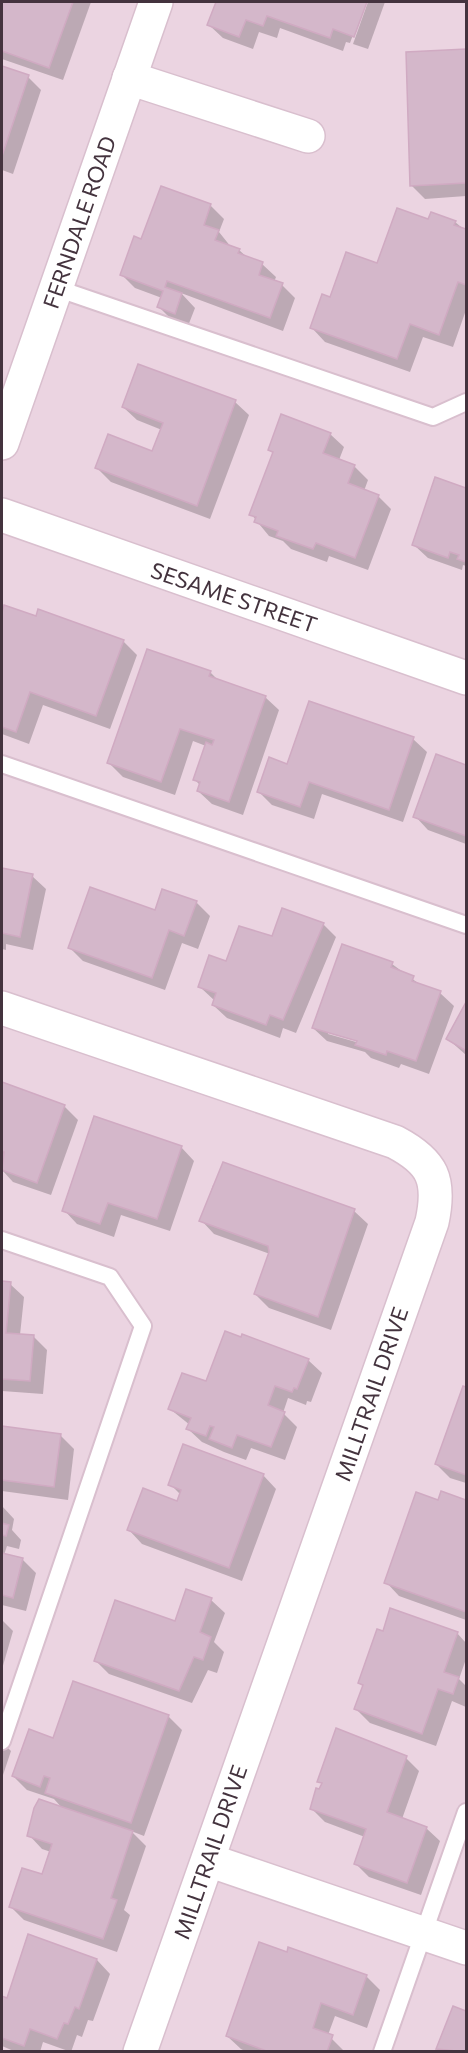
<svg xmlns="http://www.w3.org/2000/svg" width="468" height="2053" viewBox="0 0 468 2053" font-family="Commissioner,sans-serif">
  <rect width="100%" height="100%" fill="#f2e2eb"/>
  <rect fill="#ebd4e1" x="2" y="2" width="464" height="2049"/>
  <g fill="#0003" fill-rule="evenodd">
    <path d="M2,2H91L63,80L2,59Z"/>
    <path d="M217,2H365L350,43L346,42L343,51L280,28L277,38L259,32L253,49L223,38L209,25Z"/>
    <path d="M368,2H385L368,49L353,44Z"/>
    <path d="M466,50V196L425,199L411,185L408,53Z"/>
    <path d="M2,68L28,77L41,90L13,174L2,170Z"/>
    <path d="M210,205L224,219L219,232L231,247L239,250L248,258L262,264L276,277L274,282L282,285L295,298L283,331L181,293L195,308L188,326L172,320L159,307L162,298L135,288L121,274L142,241Z"/>
    <path d="M429,221L455,222L466,231V310L453,347L423,337L410,372L325,342L312,328L331,298L378,265Z"/>
    <path d="M235,402L249,415L210,519L111,482L97,468L153,453L162,430L137,420L123,407Z"/>
    <path d="M330,434L344,447L339,460L354,466L368,480L364,491L378,496L391,509L368,570L329,556L327,562L291,549L283,541L269,536L251,514L274,454L269,450Z"/>
    <path d="M436,479L466,490V566L463,565L462,570L428,558L414,545Z"/>
    <path d="M5,607L37,618L123,641L137,655L110,729L43,705L29,744L2,734V617Z"/>
    <path d="M210,672L219,681L265,697L279,710L243,815L212,804L198,791L200,785L195,780L206,746L193,741L175,795L123,777L109,763Z"/>
    <path d="M413,739L427,752L403,822L322,794L314,819L272,805L259,792L288,766Z"/>
    <path d="M436,756L466,767V844L428,830L415,816Z"/>
    <path d="M2,869L32,876L46,889L33,950L6,944V950L2,949Z"/>
    <path d="M196,902L210,916L198,949L182,943L165,990L83,961L70,948L156,912Z"/>
    <path d="M323,924L336,937L296,1033L283,1028L280,1038L227,1018L213,1005L215,1001L200,987L227,963L273,938Z"/>
    <path d="M392,964L422,986L440,993L454,1006L429,1074L401,1064L399,1068L371,1058L365,1052L327,1041L313,1028ZM328,1031L364,1041L363,1044L328,1034Z"/>
    <path d="M466,1005V1055L448,1039Z"/>
    <path d="M2,1084L64,1106L78,1120L51,1195L13,1182L2,1170Z"/>
    <path d="M181,1147L194,1161L170,1231L121,1215L114,1237L77,1224L64,1210Z"/>
    <path d="M213,1185L354,1211L368,1224L331,1330L269,1308L255,1294L270,1254L214,1234L201,1220Z"/>
    <path d="M2,1283L10,1284L24,1297L20,1335L33,1336L47,1350L43,1394L2,1391Z"/>
    <path d="M308,1360L322,1373L311,1402L307,1401L306,1405L288,1398L283,1413L297,1427L285,1460L251,1448L246,1460L224,1452L202,1442L188,1429L190,1425L170,1409L207,1383Z"/>
    <path d="M464,1388H466V1483L450,1478L436,1464Z"/>
    <path d="M2,1428L61,1436L74,1449L68,1500L2,1491Z"/>
    <path d="M263,1475L276,1489L242,1581L142,1544L129,1530L178,1503L181,1495L170,1484Z"/>
    <path d="M442,1492L466,1501V1620L399,1596L386,1582L439,1502Z"/>
    <path d="M2,1506L14,1519L12,1530L21,1540L19,1549L7,1546L4,1555L22,1559L36,1573L26,1611L2,1605Z"/>
    <path d="M211,1600L225,1613L214,1642L224,1652L217,1673L208,1670L192,1703L109,1674L95,1660L176,1623Z"/>
    <path d="M2,1620L13,1631L2,1669Z"/>
    <path d="M384,1633H457L466,1643V1659L459,1679L466,1686V1707L452,1701L436,1746L370,1723L356,1709L364,1687L359,1683Z"/>
    <path d="M168,1716L182,1730L144,1836L131,1831L146,1846L124,1910L130,1915L117,1952L24,1920L11,1907L43,1876L51,1852L42,1849L29,1835L63,1809L54,1799L27,1790L13,1776L54,1740Z"/>
    <path d="M2,1742L11,1751L2,1778Z"/>
    <path d="M406,1758L419,1771L402,1819L426,1828L440,1841L421,1895L369,1877L356,1864L365,1837L325,1822L312,1809L323,1785L319,1781Z"/>
    <path d="M97,1960L110,1974L93,2021L88,2020L82,2037L77,2035L71,2052L43,2042L40,2052H16L2,2046V1997L8,2000Z"/>
    <path d="M366,1976L380,1990L367,2028L335,2016L328,2035L345,2052H247L241,2049L227,2036Z"/>
    <path d="M453,2008L466,2012V2052H440L438,2049Z"/>
  </g>
  <g fill="#d4b7ca" stroke="#d0aac2" stroke-width="1.5">
    <path d="M2,2H73L49,68L2,51Z"/>
    <path d="M216,2H367L354,37L333,29L330,38L267,16L263,26L246,20L239,37L207,25Z"/>
    <path d="M466,49V183L410,186L406,52Z"/>
    <path d="M2,66L29,75L2,156Z"/>
    <path d="M161,186L211,204L204,225L219,230L215,240L240,249L238,253L263,262L259,275L283,283L270,318L167,281L165,287L182,293L175,314L157,307L163,291L120,275L134,236L141,239Z"/>
    <path d="M397,208L428,219L431,212L456,221L454,225L466,229V285L458,282L439,335L410,324L397,359L310,328L322,294L330,297L346,252L377,263Z"/>
    <path d="M138,364L236,400L197,506L95,468L108,434L152,451L163,423L122,407Z"/>
    <path d="M281,414L331,433L323,453L355,465L348,483L379,495L355,558L316,543L313,549L276,536L278,531L254,522L256,517L249,515L273,452L268,450Z"/>
    <path d="M435,477L466,488V562L457,559L459,555L450,552L448,558L412,545Z"/>
    <path d="M4,605L36,616L38,609L124,640L96,716L30,692L16,732L2,727V612Z"/>
    <path d="M147,649L211,671L209,676L266,696L229,802L197,791L200,782L193,780L206,742L212,745L214,740L180,729L161,782L107,763Z"/>
    <path d="M309,701L414,737L389,810L309,782L300,807L257,792L269,757L287,764Z"/>
    <path d="M436,754L466,765V836L413,817Z"/>
    <path d="M2,868L33,874L20,937L2,933Z"/>
    <path d="M90,887L155,910L162,889L197,901L184,936L169,930L152,978L68,948Z"/>
    <path d="M282,908L324,923L283,1020L270,1015L266,1025L212,1005L216,993L198,987L209,955L226,961L239,926L272,936Z"/>
    <path d="M342,944L393,962L391,967L414,976L412,981L441,991L416,1061L387,1051L386,1055L355,1045L357,1041L312,1028Z"/>
    <path d="M466,1002V1054L465,1050L446,1039Z"/>
    <path d="M2,1082L65,1105L37,1183L2,1170L4,1152L2,1151Z"/>
    <path d="M94,1116L182,1146L157,1219L108,1203L100,1224L62,1211Z"/>
    <path d="M223,1162L355,1209L318,1317L254,1294L269,1252L268,1246L199,1221Z"/>
    <path d="M2,1281L11,1282L6,1333L34,1335L30,1381L2,1379Z"/>
    <path d="M225,1331L241,1337L242,1334L309,1359L297,1389L294,1388L292,1392L275,1386L268,1405L285,1412L271,1447L237,1435L232,1448L209,1439L214,1427L210,1426L206,1436L186,1429L191,1418L168,1409L182,1373L206,1381Z"/>
    <path d="M463,1386L466,1387V1475L435,1464Z"/>
    <path d="M2,1426L61,1434L54,1487L2,1480Z"/>
    <path d="M183,1444L264,1474L229,1568L127,1530L143,1488L177,1501L181,1490L168,1485Z"/>
    <path d="M441,1491L466,1500V1612L384,1583L416,1492L438,1500Z"/>
    <path d="M2,1523L9,1525L6,1536L2,1535Z"/>
    <path d="M2,1553L23,1558L13,1598L2,1595Z"/>
    <path d="M186,1589L212,1598L200,1632L211,1637L203,1660L194,1657L179,1691L94,1661L115,1600L175,1621Z"/>
    <path d="M390,1608L458,1632L444,1672L459,1677L453,1694L438,1689L422,1734L354,1709L363,1685L358,1683L377,1629L383,1631Z"/>
    <path d="M73,1681L169,1715L131,1823L45,1793L50,1778L44,1776L40,1787L12,1776L29,1729L53,1738Z"/>
    <path d="M336,1728L407,1756L387,1812L427,1827L407,1883L354,1864L366,1829L310,1809L316,1788L319,1789L322,1783L317,1782Z"/>
    <path d="M39,1799L133,1831L111,1898L117,1900L103,1939L9,1907L22,1868L42,1874L52,1844L27,1836L34,1808Z"/>
    <path d="M28,1934L97,1959L79,2009L75,2007L68,2024L64,2023L57,2039L30,2029L24,2046L2,2038V1996L7,1998Z"/>
    <path d="M259,1942L287,1952L288,1947L367,1975L353,2015L321,2003L313,2028L333,2035L327,2052H269L226,2036Z"/>
    <path d="M453,2006L466,2011V2052L436,2049Z"/>
  </g>
  <g fill="none" stroke-linecap="round" stroke-linejoin="round">
    <g stroke="#d9bfce" stroke-width="20">
      <g id="service">
        <path d="M56,288L433,417L466,402"/>
        <path d="M2,764L466,925"/>
        <path d="M2,1240L110,1277L143,1326L2,1741"/>
        <path d="M382,2052L466,1812"/>
      </g>
    </g>
    <g stroke="#d9bfce" stroke-width="36">
      <g id="minor">
        <path d="M129,78L308,136"/>
        <path d="M2,515L466,678"/>
        <path d="M2,1008L395,1142C433,1162 441,1180 432,1222L140,2052"/>
        <path d="M208,1860L466,1948"/>
      </g>
    </g>
    <g stroke="#d9bfce" stroke-width="36">
      <path id="tertiary" d="M2,443L156,2"/>
    </g>
    <use href="#service" stroke="#fff" stroke-width="16"/>
    <use href="#minor" stroke="#fff" stroke-width="33"/>
    <use href="#tertiary" stroke="#fff" stroke-width="33"/>
  </g>
  <g text-anchor="middle" dominant-baseline="central" stroke-width="4.5" stroke-linejoin="round" paint-order="stroke">
    <g font-size="22" fill="#44333e" stroke="#fff">
      <text transform="translate(79 222) rotate(-71)">FERNDALE ROAD</text>
      <text transform="translate(234 597) rotate(19)">SESAME STREET</text>
      <text transform="translate(371 1394) rotate(-71)">MILLTRAIL DRIVE</text>
      <text transform="translate(210 1852) rotate(-71)">MILLTRAIL DRIVE</text>
    </g>
  </g>
  <rect width="468" height="2053" fill="none" stroke="#44333e" stroke-width="6"/>
</svg>
